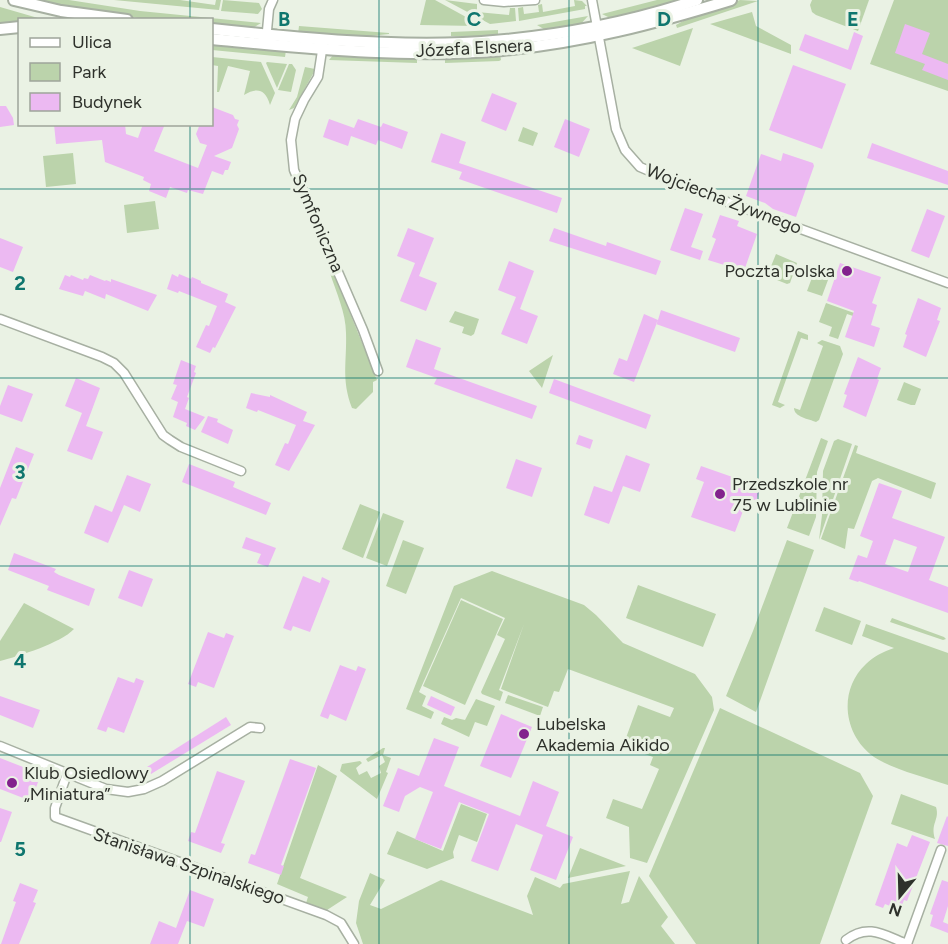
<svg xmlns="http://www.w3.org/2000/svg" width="948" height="944" viewBox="0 0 948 944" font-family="Figtree,sans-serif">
  <rect width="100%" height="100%" fill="#eaf2e4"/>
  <g fill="#bbd3ab">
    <path d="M37,0H69L140,11L261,23L251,29L212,26V20L146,19L87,11Z"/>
    <path d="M114,0H180L215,5L216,0H221L219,10Z"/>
    <path d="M223,0L259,3L262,9L258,14L221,11Z"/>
    <path d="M426,0H435L477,23L476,26L420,25Z"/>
    <path d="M445,0L477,4V12L509,15L510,8H515L516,21L490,24Z"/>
    <path d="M574,0L582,1L587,6H585V9L519,21L518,8L523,7L524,14L539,12L538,5L542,4L543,12L575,6Z"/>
    <path d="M657,0H685L612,19L602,14Z"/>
    <path d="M740,0L758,1L677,28L676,25L694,15Z"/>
    <path d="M812,0H869L858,31L816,15L812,12L810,5Z"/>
    <path d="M894,0H948V91L870,64Z"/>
    <path d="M0,7L38,18L0,23Z"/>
    <path d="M752,12L756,26L791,45V54L710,24Z"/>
    <path d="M588,16L579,26L547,31L537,25Z"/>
    <path d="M299,26L389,33V34L351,38L298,34Z"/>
    <path d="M693,28L680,66L632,48Z"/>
    <path d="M498,30V38L451,36V32Z"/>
    <path d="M212,43L286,50L285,57L212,50Z"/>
    <path d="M334,54L402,56L417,60V63L329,60Z"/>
    <path d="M500,54L501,60L499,61L445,63V60L455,56Z"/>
    <path d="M212,57L261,62L275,93L270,105C265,88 256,88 244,95L250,71L228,66L219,92H217L218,66L212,65Z"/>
    <path d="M267,62L287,64L277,88L266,63Z"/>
    <path d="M289,64H292L296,70L291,92L278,90Z"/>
    <path d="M305,67L315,69L314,72L294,108L289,110L297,97Z"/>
    <path d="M523,127L538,133L533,146L518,141Z"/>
    <path d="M73,153L76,184L46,187L43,156Z"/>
    <path d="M155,201L159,229L127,233L124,205Z"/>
    <path d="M776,254L797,263L790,283L787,284L767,276Z"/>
    <path d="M816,267L831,272L822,296L807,291Z"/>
    <path d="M333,271L377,380L373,382V392L356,409L352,408C341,379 347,362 346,333C346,313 336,292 330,273Z"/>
    <path d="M826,303L857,314L856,317L847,314L838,339L829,336L832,327L819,322Z"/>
    <path d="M455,311L479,319L474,334L471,336L462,333L464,327L449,322Z"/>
    <path d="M798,331L808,335V340L801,338L778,402L785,405L780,408L772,405Z"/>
    <path d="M822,340L840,346L843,354L819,420L816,422C809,419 794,417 794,408L800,410L823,346L817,343Z"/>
    <path d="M553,355L542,388L529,371Z"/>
    <path d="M904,382L921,389L915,405H911L897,400Z"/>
    <path d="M821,438L828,441L817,472L816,517L809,536L787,528Z"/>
    <path d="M838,439L852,444L819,540L822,515L823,471L834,441Z"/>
    <path d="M855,445L858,446L856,453L936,483L931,499L878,478L872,481L854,529L848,528L845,549L821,539Z"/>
    <path d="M360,504L380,512L363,558L342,549Z"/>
    <path d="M383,513L404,521L387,566L366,558Z"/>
    <path d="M403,540L424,548L406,594L386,586Z"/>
    <path d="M787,540L814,550L756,712L726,696L753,631Z"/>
    <path d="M492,571L584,605L596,615L623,643L695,674L712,697L714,710L647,863L630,858L629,827L606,818L613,799L642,809L659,769L650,765L653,757L623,746L638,705L670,717L674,708L568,669L559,692L554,691L548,707L501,689L524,624L499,690L503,692L500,701L482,694L481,692L505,639L497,635L505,618L461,598L419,692L426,696L422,706L434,712L431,719L406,709L454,586Z"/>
    <path d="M638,585L716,614L703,647L626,618Z"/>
    <path d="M461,600L503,619L465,705L423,686Z"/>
    <path d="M24,603L74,629C61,643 19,656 0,661V641Z"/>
    <path d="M824,607L861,621L852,645L815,631Z"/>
    <path d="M892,618L944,637L946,639L943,640L890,622Z"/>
    <path d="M866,624L948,653V785C927,778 892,769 874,757C843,735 838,690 866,664C874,656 883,652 894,648L862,636Z"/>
    <path d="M508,695L543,707L540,716L505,703Z"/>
    <path d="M476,699L495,706L487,726L475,722L469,737L441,724L444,717L452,720L456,718L465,720Z"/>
    <path d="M720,708L860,773L873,796L820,944H696L649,876Z"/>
    <path d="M383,748H385L383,755L391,758L386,772L388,773L377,799L340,771L342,764L360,761L362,763L356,768L359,775L367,771L371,778L381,773L379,766L385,762L382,755L368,762L366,759Z"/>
    <path d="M318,765L337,776L300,878L347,897L327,910L306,903L308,897L277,884Z"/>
    <path d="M901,794L936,807C940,820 930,823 935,839L891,824Z"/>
    <path d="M461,804L487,814L477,842L459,835L453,852L454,858L427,869L387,854L397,831L443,851Z"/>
    <path d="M580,848L626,866L568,878Z"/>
    <path d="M630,871L621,904L629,902L639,876L668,917L661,926L675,944H363L356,923L359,901L370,873L385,880L370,905L381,909L441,880L533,915L527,896L535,877L560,888L563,884Z"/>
  </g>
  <g fill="#ecb9f2" fill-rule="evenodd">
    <path d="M905,24L930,33L922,54L948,64V80L922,70L925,64L895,53Z"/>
    <path d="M854,32L863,36L851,70L799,50L805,34L848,50Z"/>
    <path d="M793,65L846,84L822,149L769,130Z"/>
    <path d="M492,93L517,103L506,131L481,121Z"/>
    <path d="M0,106H6L13,118L14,125L0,127Z"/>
    <path d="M212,107L233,115L235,119L239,120L237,125L239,129L232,148L214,156L231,162L228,170H225L223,175L212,171L203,194L188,190L187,193L170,187L166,198L149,191L151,184L143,180L144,177L105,162L102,140L56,144L54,124H125L126,134L138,138L143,124H165L154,151L198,168L207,145L200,143L196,134L200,124H212Z"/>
    <path d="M329,119L354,128L358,119L381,127L383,123L408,132L402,149L378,140L376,145L351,136L348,146L323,137Z"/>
    <path d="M565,119L590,129L579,157L554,147Z"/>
    <path d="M441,133L466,142L459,163L562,198L557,213L459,179L462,172L431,162Z"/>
    <path d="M872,143L948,171V185L867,158Z"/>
    <path d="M783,153L813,163L814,166L796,217L773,209L765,203L746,196L761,154L781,161Z"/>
    <path d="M685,208L703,214L691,247L703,251L700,260L670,250Z"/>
    <path d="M927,209L945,216L929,258L911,251Z"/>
    <path d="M720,215L739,221L737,226L757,234L744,271L708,260L716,239L712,237Z"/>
    <path d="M408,228L434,238L419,276L437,283L426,311L400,301L415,263L397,256Z"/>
    <path d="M554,228L606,246L607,242L661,261L656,275L549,241Z"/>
    <path d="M0,238L23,247L13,272L0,267Z"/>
    <path d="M509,261L534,271L520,309L538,316L527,344L501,334L516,297L498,290Z"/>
    <path d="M840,263L881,277L872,303L877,305L871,325L880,328L874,347L845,337L854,311L827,301Z"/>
    <path d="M172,274L178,277L179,274L191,279L192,277L201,281V283L228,294L225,302L236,307L215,348L213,347L210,353L196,347L206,325L209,326L217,306L179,291L178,293L167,289Z"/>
    <path d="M65,275L70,277L71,275L83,280L84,278L88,279L90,275L105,281L106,280L111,282V279L157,295L148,311L106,294L105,299L85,291L83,296L59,289Z"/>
    <path d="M918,298L941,308L937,320L940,321L926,357L903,347L907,335L905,334Z"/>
    <path d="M661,310L740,338L735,352L656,324L658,320L634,382L613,374L619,358L627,361L644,314L658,320Z"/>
    <path d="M416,339L441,348L434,369L537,406L532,419L434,384L437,378L406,367Z"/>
    <path d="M858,357L881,368L877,379L879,380L866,417L843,407L847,395L844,394Z"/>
    <path d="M181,360L196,366L194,372L196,373L187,397L189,398L185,409L205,417L195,430L186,426L187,423L173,417L178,402L171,399L177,385L173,384Z"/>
    <path d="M76,378L100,388L86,426L103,432L92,460L67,451L82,413L65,406Z"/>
    <path d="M554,379L651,415L646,429L549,393Z"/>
    <path d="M8,385L33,394L22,422L0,414V406Z"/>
    <path d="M251,393L270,397V395L307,412L303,421L315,425L289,471L275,465L285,443L288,444L296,425L258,410L257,412L246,408Z"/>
    <path d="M208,416L218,419L217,422L233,430L228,444L201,432Z"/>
    <path d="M579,435L593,440L590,449L576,444Z"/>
    <path d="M16,447L34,454L16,499L12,498L0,526V488Z"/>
    <path d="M626,455L650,464L640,492L623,486L609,524L584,515L594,486L612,492Z"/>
    <path d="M516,459L542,468L532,497L506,488Z"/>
    <path d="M189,464L235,482L233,487L271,503L266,515L182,482Z"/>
    <path d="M701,466L761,487L756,501L748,498L735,532L691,517L704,482L696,479Z"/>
    <path d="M127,475L151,484L140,512L124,505L108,543L84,533L95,505L112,512Z"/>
    <path d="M879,483L902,491L892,518L945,537L929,580L948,587V613L859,581L858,582L849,579L858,555L867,558L873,541L860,536ZM894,539L917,547L908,572L885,564Z"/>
    <path d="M246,537L276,548L268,567L257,563L261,554L242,548Z"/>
    <path d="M14,553L56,569L54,572L59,575L95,589L89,606L47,590L49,586L8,570Z"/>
    <path d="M129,570L153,579L142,607L118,598Z"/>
    <path d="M303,576L320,583L322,577L330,581L310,632L293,626L291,631L283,628Z"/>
    <path d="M208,632L224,638L226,633L234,636L214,688L198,682L196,687L188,684Z"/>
    <path d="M340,665L356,671L358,666L366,669L346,721L330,714L328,719L320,716Z"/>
    <path d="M118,677L134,683L136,678L144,681L124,733L108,727L106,732L97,729Z"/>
    <path d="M0,696L40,710L33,728L0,715Z"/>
    <path d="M431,696L455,707L451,716L427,705Z"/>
    <path d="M501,714L532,727L511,778L480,766Z"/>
    <path d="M226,717L231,725L151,774L147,767Z"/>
    <path d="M434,738L459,747L444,786L520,816L533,781L559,792L546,826L573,837L556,880L530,870L543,835L516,824L498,871L471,861L489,814L459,802L441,849L415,839L433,792L420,787L405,796L399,812L383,806L398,768L419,776Z"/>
    <path d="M0,758L41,774L31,801L0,789Z"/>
    <path d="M290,759L316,768L281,865L284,866L281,875L248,863L251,854L255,855Z"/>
    <path d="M217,771L245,781L221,843L225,844L221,853L188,841L191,832L195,833Z"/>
    <path d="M0,808L12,812L1,842H0Z"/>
    <path d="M947,816L948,817V846L937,843Z"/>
    <path d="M912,835L930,842L907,901L904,900L900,910L885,904L883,908L875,905L897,843L907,847Z"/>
    <path d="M942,880L948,882V906L943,922L948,924V933L930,926L933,915L930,914Z"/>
    <path d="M20,883L38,890L33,902L36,903L19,944H1L16,902L13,901Z"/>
    <path d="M190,890L214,899L204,927L187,921L178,944H150L159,921L176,928Z"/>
  </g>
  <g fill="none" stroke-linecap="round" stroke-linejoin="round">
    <g stroke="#a7b0a2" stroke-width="11">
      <g id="minor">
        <path d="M484,0L504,2L535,0"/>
        <path d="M592,0L616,129L625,150L640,167L689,188L948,283"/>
        <path d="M266,41L269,9L273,0"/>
        <path d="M323,44L318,77L304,100L295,119L291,140L294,170L363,330L378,371"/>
        <path d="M0,319L102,357L114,363L124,373L163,435L170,440L181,447L241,471"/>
        <path d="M0,746L106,789L128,792L144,789L162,781L250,727L260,728"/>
        <path d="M67,774L55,808V817L326,915L341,923L354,944"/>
        <path d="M846,940C868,923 884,935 907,944"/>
        <path d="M907,944L941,850"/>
      </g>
    </g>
    <g stroke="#a7b0a2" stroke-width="14">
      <g id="tertiary">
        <path d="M14,0L61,11L127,20"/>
        <path d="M0,29L20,27"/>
        <path d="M212,29C295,38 379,46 463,43C542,39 622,25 697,0"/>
        <path d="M212,39C308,48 407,59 503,50C581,43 656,23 731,0"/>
      </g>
    </g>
    <use href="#minor" stroke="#fff" stroke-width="8"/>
    <use href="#tertiary" stroke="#fff" stroke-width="10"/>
  </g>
  <path fill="none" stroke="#0f766e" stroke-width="1.5" stroke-opacity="0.55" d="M190,0V20M379,0V944M569,0V944M758,0V944M190,124V944M0,189H948M0,378H948M0,566H948M0,755H948"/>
  <g fill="#82228d" stroke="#eaf2e4" stroke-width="2">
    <circle cx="847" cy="271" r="6"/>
    <circle cx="720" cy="494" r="6"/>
    <circle cx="524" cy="734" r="6"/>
    <circle cx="12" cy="783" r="6"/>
  </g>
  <g text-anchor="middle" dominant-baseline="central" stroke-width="6" stroke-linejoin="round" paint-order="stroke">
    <g font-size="18" fill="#2e312b" stroke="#eaf2e4">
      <text transform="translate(474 48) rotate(-3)">Józefa Elsnera</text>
      <text transform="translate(724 199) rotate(21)">Wojciecha Żywnego</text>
      <text transform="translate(318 223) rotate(67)">Symfoniczna</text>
      <text transform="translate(189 866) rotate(19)">Stanisława Szpinalskiego</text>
    </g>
    <g font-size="18" fill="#2e312b" stroke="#eaf2e4" text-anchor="start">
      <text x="835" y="271" text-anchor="end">Poczta Polska</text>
      <text x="732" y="484">Przedszkole nr<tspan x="732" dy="21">75 w Lublinie</tspan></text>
      <text x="536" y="724">Lubelska<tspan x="536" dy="21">Akademia Aikido</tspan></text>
      <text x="24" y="773">Klub Osiedlowy<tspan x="24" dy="21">„Miniatura”</tspan></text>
    </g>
  </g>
  <g font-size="20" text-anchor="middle" font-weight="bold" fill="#0f766e" stroke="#eaf2e4" stroke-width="6" stroke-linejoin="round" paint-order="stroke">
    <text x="284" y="26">B</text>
    <text x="474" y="26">C</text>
    <text x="664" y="26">D</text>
    <text x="853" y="26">E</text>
    <text x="20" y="290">2</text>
    <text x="20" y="479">3</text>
    <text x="20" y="668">4</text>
    <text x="20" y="856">5</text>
  </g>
  <rect x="18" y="18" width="195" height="108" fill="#eaf2e4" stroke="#9fa59a" stroke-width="1.5"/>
  <rect x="30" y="38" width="30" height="9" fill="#ffffff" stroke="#9fa59a" stroke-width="1.5"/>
  <text x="72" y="48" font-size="18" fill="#2e312b">Ulica</text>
  <rect x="30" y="63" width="30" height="18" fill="#bbd3ab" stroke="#9fa59a" stroke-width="1.5"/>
  <text x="72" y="78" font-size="18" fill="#2e312b">Park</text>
  <rect x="30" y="93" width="30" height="18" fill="#ecb9f2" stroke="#9fa59a" stroke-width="1.5"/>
  <text x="72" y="108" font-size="18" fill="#2e312b">Budynek</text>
  <g transform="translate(900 896) rotate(199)" stroke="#eaf2e4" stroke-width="4.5" paint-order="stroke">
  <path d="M0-4.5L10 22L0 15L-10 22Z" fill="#2e312b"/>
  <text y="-9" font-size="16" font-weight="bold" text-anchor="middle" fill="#2e312b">N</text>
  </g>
</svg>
